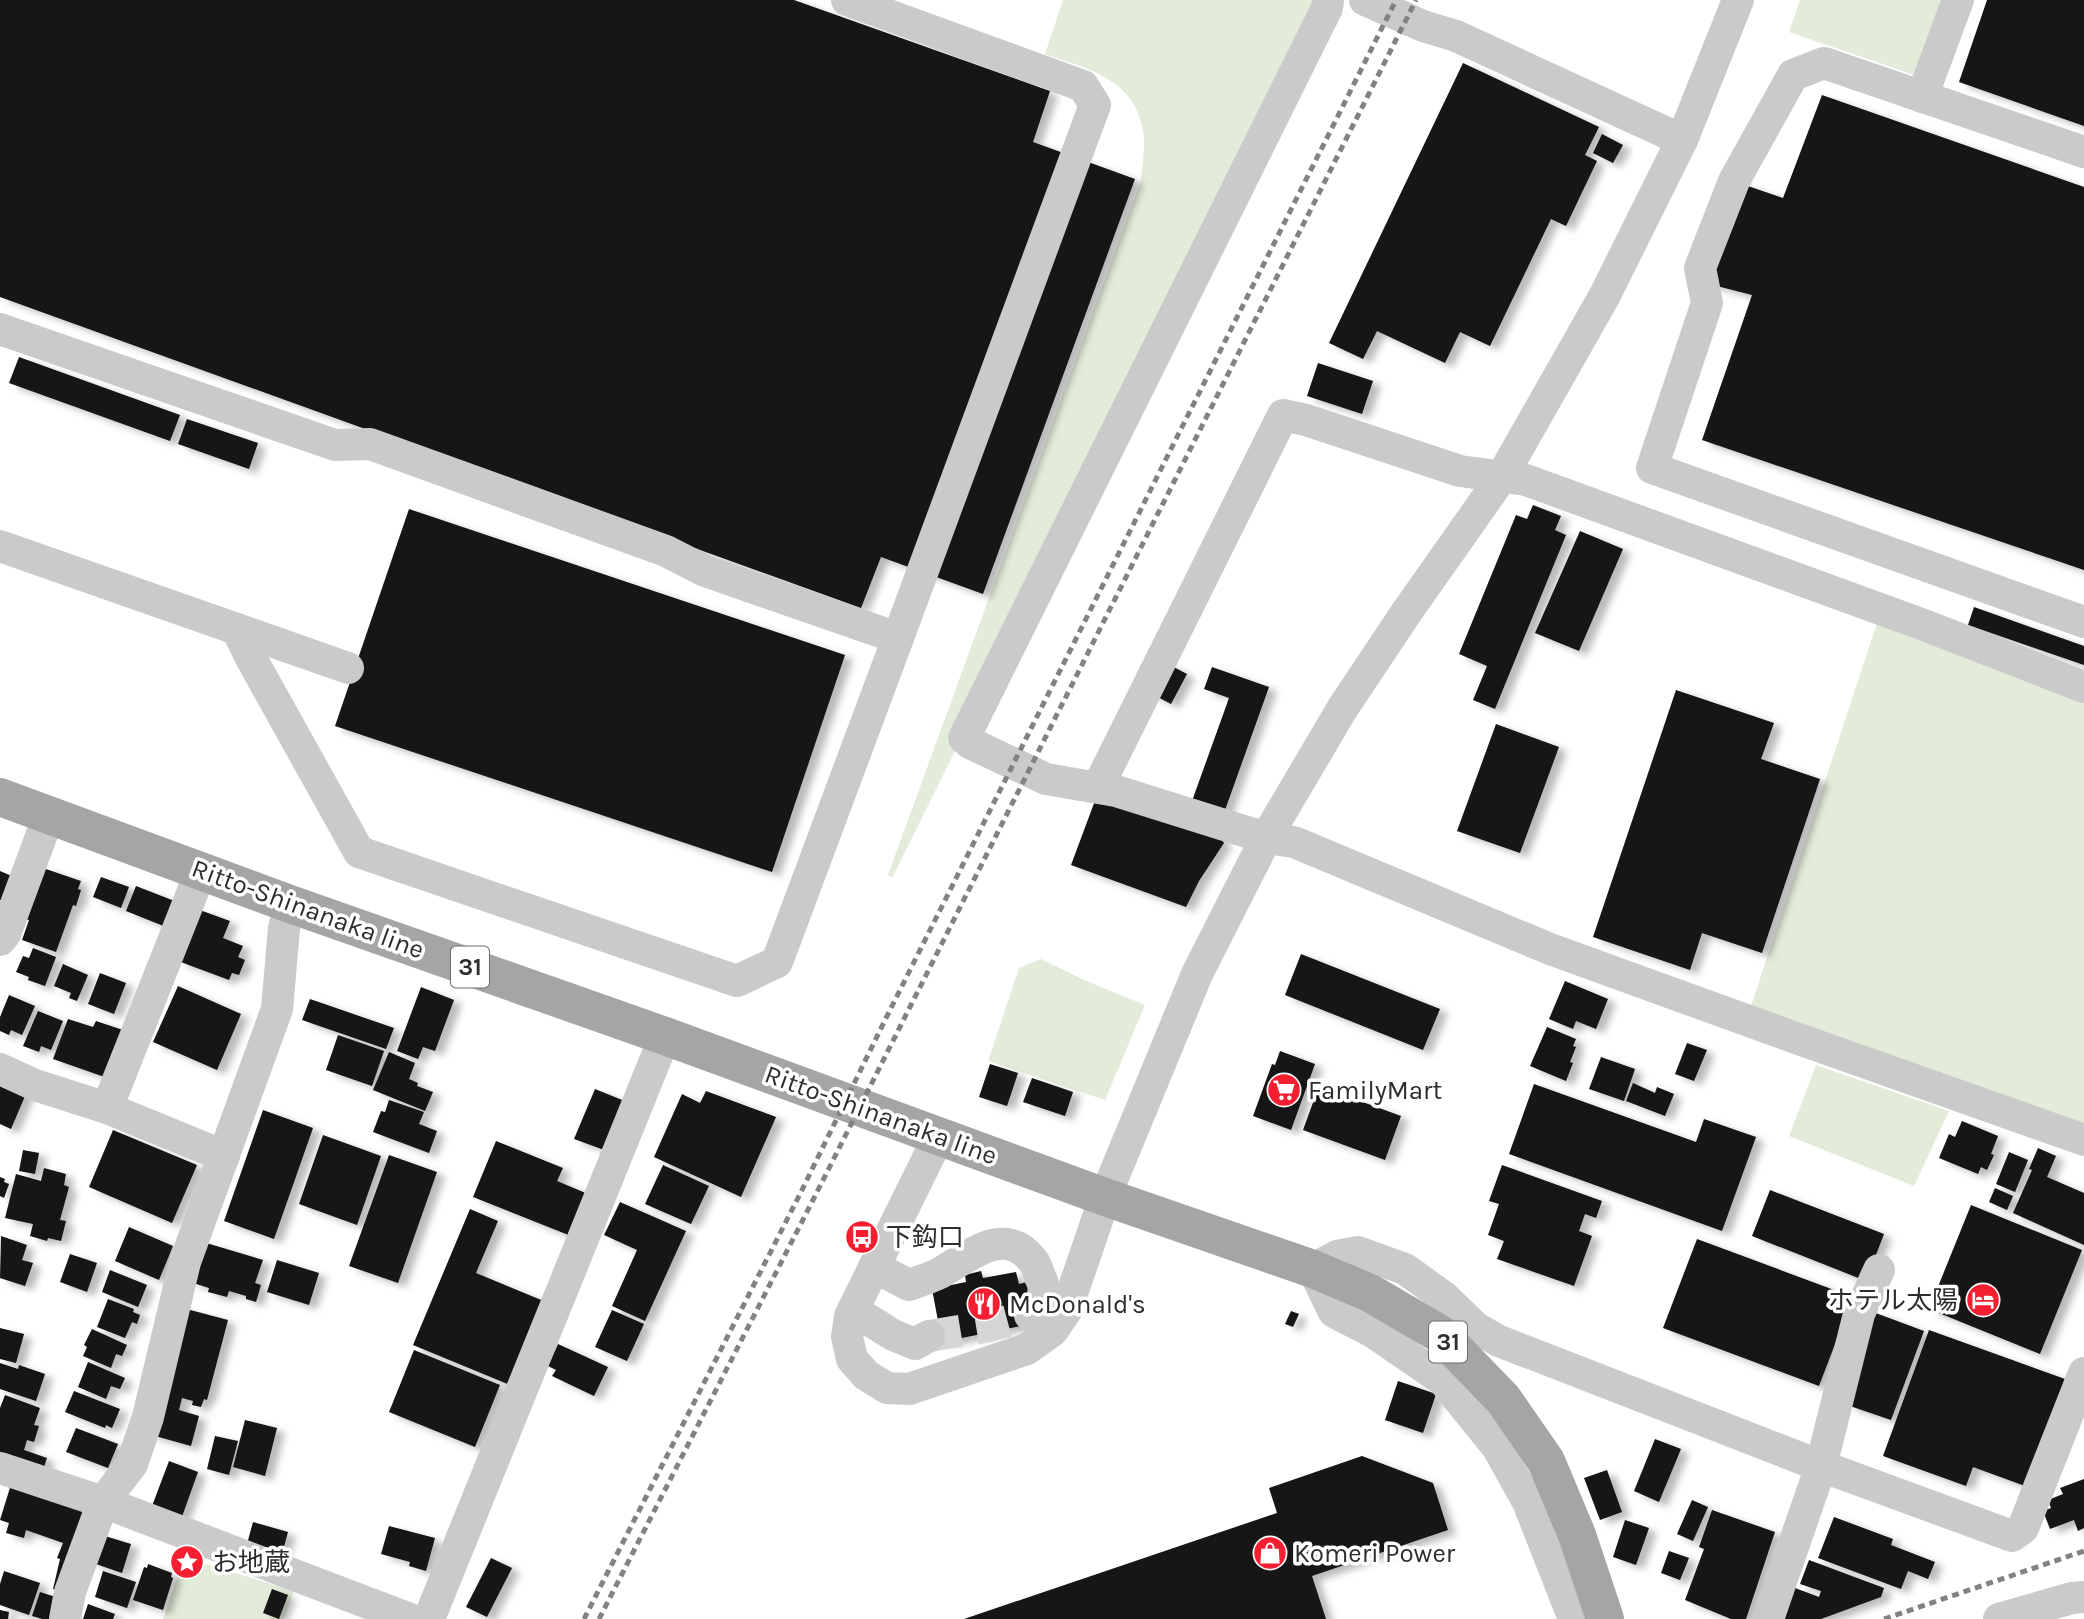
<svg xmlns="http://www.w3.org/2000/svg" width="2084" height="1619" viewBox="0 0 2084 1619" font-family="Karla,'Noto Sans JP',sans-serif">
  <defs>
    <filter id="shadow"><feDropShadow dx="8" dy="4.5" stdDeviation="3.5" flood-color="#0004"/></filter>
  </defs>
  <rect width="100%" height="100%" fill="#fff"/>
  <g fill="#e3ecd9">
    <path d="M1063,0H1316L1317,6L947,742L957,747L892,878L888,875L1141,180C1142,165 1146,146 1143,130C1134,78 1087,69 1045,54Z"/>
    <path d="M1800,0H1946L1914,75L1789,32Z"/>
    <path d="M1877,623L2084,703V1126L1751,1006Z"/>
    <path d="M1041,959L1084,980L1145,1005L1105,1100L988,1061L1019,968Z"/>
    <path d="M1816,1065L1949,1111L1914,1186L1789,1136Z"/>
    <path d="M184,1557L294,1591L284,1619H163Z"/>
  </g>
  <g fill="#141414" filter="url(#shadow)">
    <path d="M0,0H794L1050,91L1033,142L1135,179L983,594L881,557L861,608L0,297Z"/>
    <path d="M1987,0H2084V126L1959,82Z"/>
    <path d="M1463,63L1599,127L1585,155L1597,161L1566,226L1551,219L1490,346L1460,332L1445,363L1377,331L1363,359L1329,343Z"/>
    <path d="M1822,95L2084,187V570L1702,440L1752,295L1709,284L1742,184L1783,198Z"/>
    <path d="M1602,134L1623,145L1613,163L1593,153Z"/>
    <path d="M19,357L180,415L170,441L9,383Z"/>
    <path d="M1318,363L1373,381L1362,414L1307,396Z"/>
    <path d="M187,419L258,443L249,469L178,444Z"/>
    <path d="M1533,505L1561,516L1555,530L1566,535L1495,709L1473,700L1487,666L1459,654L1516,515L1527,519Z"/>
    <path d="M409,509L845,655L772,872L335,726Z"/>
    <path d="M1580,531L1623,549L1579,651L1535,633Z"/>
    <path d="M1974,607L2084,646V665L1968,625Z"/>
    <path d="M1166,663L1187,674L1171,704L1150,693Z"/>
    <path d="M1212,667L1269,687L1224,813L1192,801L1229,698L1204,689Z"/>
    <path d="M1676,690L1774,723L1761,759L1820,779L1762,953L1702,933L1690,970L1593,937Z"/>
    <path d="M1496,724L1559,747L1520,853L1457,831Z"/>
    <path d="M1096,798L1217,834L1224,843L1199,881L1186,907L1071,865Z"/>
    <path d="M43,868L81,881L78,889L81,890L76,906L73,905L56,952L22,940L29,920L25,919Z"/>
    <path d="M0,871L14,877L5,901L0,900Z"/>
    <path d="M101,877L129,887L121,908L93,897Z"/>
    <path d="M136,886L177,902L166,927L126,911Z"/>
    <path d="M197,909L230,921L223,938L243,946L238,957L245,960L239,975L232,973L229,980L178,961Z"/>
    <path d="M33,948L56,957L45,986L28,980L29,977L16,972L23,956L29,958Z"/>
    <path d="M1301,954L1440,1009L1423,1050L1285,995Z"/>
    <path d="M63,964L88,975L77,1001L69,998L71,993L54,986Z"/>
    <path d="M100,973L126,983L114,1014L88,1004Z"/>
    <path d="M1565,981L1608,999L1596,1029L1576,1021L1573,1029L1549,1019Z"/>
    <path d="M178,986L241,1014L217,1070L153,1042Z"/>
    <path d="M421,987L454,1000L435,1051L423,1047L418,1059L397,1051Z"/>
    <path d="M9,995L35,1006L22,1035L11,1030L9,1035L0,1031V1017Z"/>
    <path d="M310,999L394,1028L386,1049L302,1020Z"/>
    <path d="M38,1011L63,1021L51,1050L41,1046L39,1052L23,1046Z"/>
    <path d="M68,1019L93,1027L96,1021L123,1030L116,1081L53,1059Z"/>
    <path d="M1547,1027L1576,1039L1573,1046L1576,1047L1570,1062L1573,1063L1566,1081L1530,1066Z"/>
    <path d="M338,1035L384,1051L372,1086L326,1070Z"/>
    <path d="M1687,1043L1707,1050L1694,1081L1675,1074Z"/>
    <path d="M1280,1051L1315,1064L1291,1130L1253,1116L1272,1064L1275,1065Z"/>
    <path d="M389,1052L415,1063L409,1079L418,1083L417,1086L433,1092L425,1111L373,1090Z"/>
    <path d="M1601,1057L1635,1069L1624,1101L1589,1089Z"/>
    <path d="M990,1064L1018,1073L1007,1106L979,1097Z"/>
    <path d="M0,1077L28,1089L11,1129L0,1124Z"/>
    <path d="M1032,1078L1073,1092L1065,1116L1023,1102Z"/>
    <path d="M1633,1083L1655,1093L1657,1087L1674,1094L1665,1116L1626,1101Z"/>
    <path d="M1534,1084L1696,1142L1704,1119L1756,1137L1722,1231L1509,1154Z"/>
    <path d="M1319,1086L1401,1116L1385,1160L1303,1130Z"/>
    <path d="M595,1089L627,1102L607,1151L574,1139Z"/>
    <path d="M706,1091L776,1117L741,1197L654,1157L682,1094L700,1103Z"/>
    <path d="M389,1100L424,1112L419,1124L437,1131L429,1153L373,1132L381,1111L385,1112Z"/>
    <path d="M263,1110L313,1128L274,1239L224,1221Z"/>
    <path d="M1962,1121L1998,1136L1991,1154L1994,1155L1987,1170L1981,1167L1978,1174L1939,1158L1949,1134L1955,1137Z"/>
    <path d="M113,1130L197,1165L172,1223L89,1187Z"/>
    <path d="M323,1135L381,1156L357,1225L299,1204Z"/>
    <path d="M496,1141L563,1168L557,1181L588,1194L571,1236L473,1197Z"/>
    <path d="M2038,1148L2056,1156L2047,1177L2084,1193V1245L2013,1213L2032,1170L2029,1169Z"/>
    <path d="M23,1150L39,1153L35,1174L19,1171Z"/>
    <path d="M2009,1152L2028,1160L2015,1192L1996,1184Z"/>
    <path d="M389,1155L437,1172L398,1283L349,1266Z"/>
    <path d="M663,1165L709,1186L691,1224L645,1204Z"/>
    <path d="M1502,1165L1602,1201L1596,1218L1585,1214L1579,1231L1592,1236L1574,1286L1497,1259L1504,1241L1488,1235L1499,1204L1489,1201Z"/>
    <path d="M44,1168L66,1174L64,1185L69,1187L60,1220L66,1221L61,1241L48,1238L47,1241L30,1236L33,1224L5,1218L16,1174L41,1181Z"/>
    <path d="M0,1177L5,1179L4,1182L9,1184L4,1198L0,1196Z"/>
    <path d="M1995,1188L2013,1196L2007,1210L1989,1202Z"/>
    <path d="M1770,1190L1884,1234L1866,1281L1752,1236Z"/>
    <path d="M620,1202L686,1231L645,1321L612,1306L637,1250L604,1235Z"/>
    <path d="M1971,1205L2082,1250L2040,1354L1929,1309Z"/>
    <path d="M470,1209L498,1221L476,1273L546,1302L510,1385L413,1345Z"/>
    <path d="M129,1227L173,1246L159,1280L115,1261Z"/>
    <path d="M1,1236L27,1245L22,1260L33,1263L25,1286L0,1278Z"/>
    <path d="M1697,1239L1853,1297L1819,1386L1663,1328Z"/>
    <path d="M203,1242L263,1260L255,1283L261,1285L256,1302L246,1299V1296L229,1291L227,1297L208,1292L209,1288L190,1282Z"/>
    <path d="M70,1254L97,1263L87,1292L60,1282Z"/>
    <path d="M277,1260L319,1273L309,1305L267,1292Z"/>
    <path d="M110,1270L147,1285L138,1307L102,1292Z"/>
    <path d="M981,1271L983,1278L1016,1272L1019,1284L1035,1280L1026,1325L942,1342L932,1289L966,1282L965,1275Z"/>
    <path d="M108,1299L134,1309L133,1312L140,1315L137,1324L132,1322L125,1338L97,1327Z"/>
    <path d="M179,1307L228,1320L207,1400L204,1399L201,1407L192,1405L193,1401L182,1398L179,1410L199,1416L191,1446L148,1434Z"/>
    <path d="M612,1310L644,1324L627,1361L595,1347Z"/>
    <path d="M1291,1311L1299,1314L1293,1327L1285,1324Z"/>
    <path d="M1873,1312L1924,1331L1891,1420L1847,1405Z"/>
    <path d="M0,1328L24,1334L16,1363L0,1359Z"/>
    <path d="M92,1329L127,1345L122,1356L116,1354L111,1368L83,1356L87,1347L84,1345Z"/>
    <path d="M1929,1330L2065,1379L2025,1486L1973,1467L1966,1486L1883,1456Z"/>
    <path d="M558,1344L608,1367L594,1396L552,1376L556,1370L548,1366Z"/>
    <path d="M414,1350L500,1385L475,1447L389,1412Z"/>
    <path d="M88,1362L125,1378L120,1389L111,1386L106,1399L78,1387Z"/>
    <path d="M0,1363L18,1369L19,1365L45,1374L36,1401L0,1389Z"/>
    <path d="M1398,1381L1436,1394L1423,1433L1385,1420Z"/>
    <path d="M74,1391L120,1409L112,1428L106,1425L105,1428L65,1412Z"/>
    <path d="M5,1395L40,1408L34,1425L39,1426L34,1442L27,1440L24,1450L47,1458L41,1476L0,1461V1408Z"/>
    <path d="M245,1420L277,1428L265,1476L233,1467Z"/>
    <path d="M76,1428L118,1444L108,1468L66,1452Z"/>
    <path d="M215,1436L238,1441L229,1475L207,1469Z"/>
    <path d="M1655,1439L1681,1449L1659,1502L1634,1491Z"/>
    <path d="M1362,1456L1433,1483L1448,1530L1312,1576L1326,1619H964L1277,1513L1269,1488Z"/>
    <path d="M169,1461L198,1472L179,1525L149,1514Z"/>
    <path d="M1607,1470L1622,1512L1600,1520L1584,1478Z"/>
    <path d="M13,1478L90,1506L63,1592L53,1589L60,1559L57,1558L63,1543L26,1530L24,1538L6,1533L9,1523L0,1520Z"/>
    <path d="M2084,1479V1528L2078,1531L2074,1520L2050,1529L2043,1511L2051,1508L2048,1500L2063,1494L2060,1488Z"/>
    <path d="M1692,1500L1708,1507L1693,1541L1677,1534Z"/>
    <path d="M1712,1510L1775,1532L1746,1619H1731L1685,1600L1704,1549L1699,1547Z"/>
    <path d="M1834,1517L1893,1539L1891,1545L1935,1562L1928,1579L1908,1571L1901,1589L1818,1558Z"/>
    <path d="M1625,1520L1649,1528L1636,1565L1613,1557Z"/>
    <path d="M253,1522L288,1532L279,1565L244,1555Z"/>
    <path d="M389,1526L435,1538L426,1571L409,1566L410,1562L381,1554Z"/>
    <path d="M105,1536L131,1544L122,1573L90,1562Z"/>
    <path d="M1669,1551L1689,1558L1680,1580L1661,1573Z"/>
    <path d="M491,1558L512,1568L487,1617L466,1607Z"/>
    <path d="M1809,1560L1884,1588L1881,1597L1821,1619H1784L1795,1588L1819,1597L1821,1591L1800,1584Z"/>
    <path d="M148,1564L172,1573L171,1577L173,1578L163,1610L133,1600L144,1567L147,1568Z"/>
    <path d="M4,1571L40,1583L29,1615L0,1605V1584Z"/>
    <path d="M103,1571L136,1582L127,1608L95,1597Z"/>
    <path d="M272,1589L288,1595L279,1619L263,1613Z"/>
    <path d="M40,1592L62,1599L56,1619H42L32,1616Z"/>
    <path d="M88,1604L115,1614L113,1619H83Z"/>
    <path d="M0,1610L9,1612L8,1619H0Z"/>
  </g>
  <g fill="none" stroke-linecap="round" stroke-linejoin="round">
    <path stroke="#d5d5d5" stroke-width="32" stroke-dasharray="32 16" stroke-linecap="butt" d="M929,1336L989,1326L1030,1315"/>
    <g stroke="#cacaca" stroke-width="32">
      <path d="M847,0L1083,86L1095,105L898,638"/>
      <path d="M1328,0L1327,8L964,738L970,743L1046,779L1116,791L1266,838L1294,842L1550,949L1793,1037L2084,1140"/>
      <path d="M1365,0L1423,26L1456,36L1682,140"/>
      <path d="M1922,97L1958,0"/>
      <path d="M2084,152L1824,63L1793,75L1734,181L1700,268L1707,303L1652,468L2084,622"/>
      <path d="M0,329L335,445L370,444L666,551L705,571L898,638L777,962L737,981L359,852L251,658L237,629"/>
      <path d="M0,546L348,668"/>
      <path d="M1098,787L1283,415L1306,420L1460,471L1526,480L1924,625L2084,687"/>
      <path d="M0,940L5,934L49,815"/>
      <path d="M0,1069L35,1085L107,1108L201,871"/>
      <path d="M107,1108L224,1156"/>
      <path d="M939,1136L850,1316L847,1337L852,1359L866,1375L887,1388L909,1389L1027,1349L1052,1331L1066,1311L1105,1197L1197,974L1266,838L1342,709L1406,613L1501,478L1605,295L1682,140L1738,0"/>
      <path d="M874,1267L909,1285C920,1281 930,1278 940,1273C970,1256 1005,1223 1034,1262C1037,1266 1038,1272 1040,1277C1048,1291 1042,1305 1030,1315"/>
      <path d="M853,1310L893,1335L915,1344L929,1336"/>
      <path d="M0,1468L103,1502L410,1619"/>
      <path d="M65,1619L70,1592L103,1502L132,1464L148,1417L185,1262L277,1009L284,928L290,904"/>
      <path d="M429,1619L665,1036"/>
      <path d="M1574,1619L1528,1502L1498,1448L1443,1380L1373,1332L1334,1312L1313,1269L1337,1256L1358,1252L1405,1269L1444,1297L1476,1328L1499,1341L1821,1466L2012,1536L2023,1528L2084,1373"/>
      <path d="M1768,1619L1821,1466L1859,1314L1879,1270"/>
      <path d="M1999,1619L2072,1598L2084,1597"/>
    </g>
    <path stroke="#a5a5a5" stroke-width="38" d="M0,797L290,904L665,1036L1105,1197L1313,1269L1370,1293L1440,1334L1503,1399L1546,1461L1577,1535L1605,1619"/>
    <g stroke="#828282" stroke-width="5" stroke-dasharray="7 5" stroke-linecap="butt">
      <path d="M584,1619L800,1194L889,1012L1396,0"/>
      <path d="M599,1619L813,1200L1416,0"/>
      <path d="M1884,1619L2084,1551"/>
    </g>
  </g>
  <defs>
    <g id="supermarket-disc" transform="scale(1.75)"><circle r="9.5" fill="#f41f30" stroke="#fff"/><path d="M-6-5.5h2.5l.6 2H6L4.5 2H-2.5L-4.4-4H-6ZM-1.5 3.2a1.3 1.3 0 1 0 .1 0ZM3 3.2a1.3 1.3 0 1 0 .1 0Z" fill="#fff"/></g>
    <g id="bus-disc" transform="scale(1.75)"><circle r="9.5" fill="#f41f30" stroke="#fff"/><path d="M-5-6H5V4H4V6H2V4H-2V6H-4V4H-5ZM-3.5-4V0h7V-4ZM-3.5 1.2v1.5H-2V1.2ZM2 1.2v1.5H3.5V1.2Z" fill="#fff"/></g>
    <g id="hotel-disc" transform="scale(1.75)"><circle r="9.5" fill="#f41f30" stroke="#fff"/><path d="M-6-4.5h1.5V1H6V5H4.5V3h-9V5H-6ZM-4 0a1.8 1.8 0 1 1 3.6 0ZM.5 0V-2.5h3Q6-2.5 6 0Z" fill="#fff"/></g>
    <g id="restaurant-disc" transform="scale(1.75)"><circle r="9.5" fill="#f41f30" stroke="#fff"/><path d="M-5-6h1v4h1v-4h1v4h1v-4h1v5L-1.5 .5V6h-2V.5L-5-1ZM5-6V6H3V1.5H1.5Q1.5-4 5-6Z" fill="#fff"/></g>
    <g id="shop-disc" transform="scale(1.75)"><circle r="9.5" fill="#f41f30" stroke="#fff"/><path d="M-5-2.5h2.3a2.7 3.5 0 0 1 5.4 0H5L5.5 6h-11ZM-1.5-2.5h3a1.5 2.3 0 0 0-3 0Z" fill="#fff"/></g>
    <g id="sight-disc" transform="scale(1.75)"><circle r="9.5" fill="#f41f30" stroke="#fff"/><path d="M0-6L1.8-2.2L6-1.7L2.9 1.2L3.7 5.4L0 3.3L-3.7 5.4L-2.9 1.2L-6-1.7L-1.8-2.2Z" fill="#fff"/></g>
  </defs>
  <g fill-rule="evenodd">
    <use href="#supermarket-disc" x="1284" y="1090"/>
    <use href="#bus-disc" x="862" y="1237"/>
    <use href="#hotel-disc" x="1983" y="1300"/>
    <use href="#restaurant-disc" x="984" y="1304"/>
    <use href="#shop-disc" x="1270" y="1553"/>
    <use href="#sight-disc" x="187" y="1562"/>
  </g>
  <g text-anchor="middle" dominant-baseline="central" stroke-width="7" stroke-linejoin="round" paint-order="stroke">
    <g fill="#fff" stroke="#6c6c6c" stroke-width="2">
      <rect x="451" y="946.5" width="38" height="41" rx="5"/>
      <rect x="1429" y="1321.5" width="38" height="41" rx="5"/>
    </g>
    <g font-size="24" font-weight="bold" fill="#2d2d2d">
      <text x="470" y="967">31</text>
      <text x="1448" y="1342">31</text>
    </g>
    <g font-size="26" fill="#2d2d2d" stroke="#fff">
      <text transform="translate(308 909) rotate(20)">Ritto-Shinanaka line</text>
      <text transform="translate(881 1115) rotate(20)">Ritto-Shinanaka line</text>
    </g>
    <g font-size="26" fill="#2d2d2d" stroke="#fff" text-anchor="start">
      <text x="1308" y="1090">FamilyMart</text>
      <text x="886" y="1237">下鈎口</text>
      <text x="1958" y="1300" text-anchor="end">ホテル太陽</text>
      <text x="1009" y="1304">McDonald's</text>
      <text x="1294" y="1553">Komeri Power</text>
      <text x="212" y="1562">お地蔵</text>
    </g>
  </g>
</svg>
